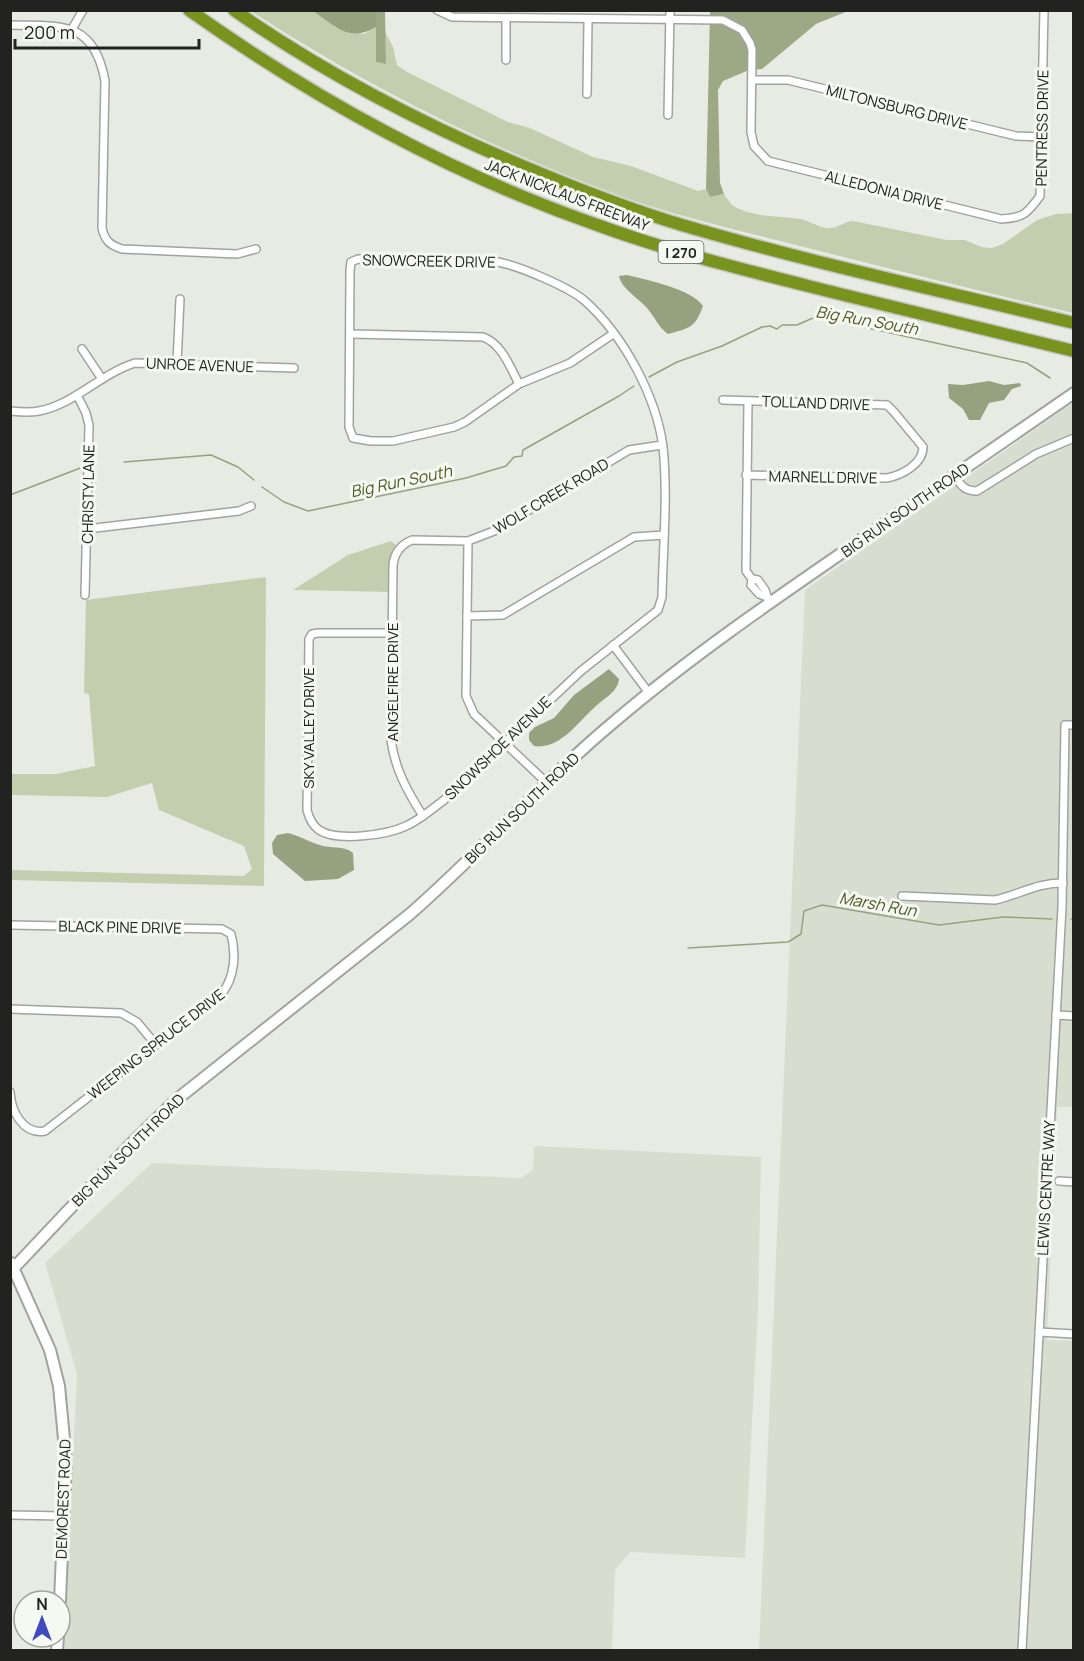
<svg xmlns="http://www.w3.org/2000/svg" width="1084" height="1661" viewBox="0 0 1084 1661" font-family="Manrope,sans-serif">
  <rect width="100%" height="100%" fill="#e8ebe4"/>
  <g fill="#d9ddd0">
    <path d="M1073,403L1074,1107H1057L1047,1340L1073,1341V1650H759L805,590Z"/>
    <path d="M534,1146L761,1157L758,1309L745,1558L630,1552L615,1570L612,1650H64L77,1374L45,1263L152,1163L521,1178L533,1170Z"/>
  </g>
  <g fill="#c3ceaf">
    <path d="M251,11H313L336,28L364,34L376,27L377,62L386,64L385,32L393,47L397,65L407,72L508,122L530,128L593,157L631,166L698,191L706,189L710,197L724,194C726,197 729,202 732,205C748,217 782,216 800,219C811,221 820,229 831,228C840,227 845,221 853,221L947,240H965L981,247L992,248L1003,244L1037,220L1056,214L1073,213V313C980,291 886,268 792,244C737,230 680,217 626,198C494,150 369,88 251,11Z"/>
    <path d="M391,541L399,548L393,592L293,590L348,555Z"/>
    <path d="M266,577L264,886L11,880V870L244,876L252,869L244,846L159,810L152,783L107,797L11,795L10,774H56L95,766L89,694L84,693L86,600Z"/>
  </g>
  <g fill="#9da985">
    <path d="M376,11H385L386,64L376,62Z"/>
    <path d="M710,11H848L816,24L762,69L749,70L723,81L718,90L720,183L724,194L710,197L706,189Z"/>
  </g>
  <g fill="#96a27f">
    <path d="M313,11H376V27C350,43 334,26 313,11Z"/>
    <path d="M627,275C647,280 692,289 703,306C695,328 690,328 668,334C658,327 655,317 647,308C638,298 621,288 619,276Z"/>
    <path d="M989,381L1004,385L1020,383L1021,386L1012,389L1004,400L989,403L980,420H969L963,409L949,398L948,384L963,385Z"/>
    <path d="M609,669L619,679C618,692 603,699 595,707C578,722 560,750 534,746L529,740V733L535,727L554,718L574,695Z"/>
    <path d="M288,833C300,836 309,842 320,845C331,849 344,845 353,853L354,870L338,879L305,881L273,854L272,843L277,835Z"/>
  </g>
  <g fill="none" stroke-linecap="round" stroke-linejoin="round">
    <g stroke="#96a27f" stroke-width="1.5">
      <path d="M649,377L677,362L722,346L762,327L770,326L777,329L782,325H797L813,318L840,322L1027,363L1050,378"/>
      <path d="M124,462L211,455L238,467L254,480"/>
      <path d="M262,487L284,502L308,511L466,478L506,466L514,457L522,456L523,450L619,396L634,386"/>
      <path d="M10,495L83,467"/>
      <path d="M1071,919H1074"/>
      <path d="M688,948L788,942L801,934L804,911L822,905L939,925L1003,917L1052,919"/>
    </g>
    <g stroke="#a1a39e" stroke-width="10">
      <g id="street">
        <path d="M437,10L452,17L723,20L742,30L750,43L752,50L751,132L754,146L768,161L1001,219C1023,218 1027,214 1040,196L1044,10"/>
        <path d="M10,25C61,26 94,20 105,81L102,228C105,241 110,245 122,249L237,254L256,249"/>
        <path d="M72,29L83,10"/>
        <path d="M506,60V18"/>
        <path d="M752,80H788L1016,136L1042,137"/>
        <path d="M587,94L588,19"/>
        <path d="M668,115L670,10"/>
        <path d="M351,334L483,337C502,344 510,367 519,384"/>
        <path d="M82,349L102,379"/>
        <path d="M177,363L180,299"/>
        <path d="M77,395L86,413L89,425L85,595"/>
        <path d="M723,400L887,405L894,412L923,447C923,464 902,475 887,478L746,475"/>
        <path d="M748,401L746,571L752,579L751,585L759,594L767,597"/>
        <path d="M10,411C20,412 29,413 39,411C75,404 100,374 135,363L294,368"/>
        <path d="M955,476C961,486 965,491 977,491L1036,454L1074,438"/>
        <path d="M87,529L239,511L251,506"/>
        <path d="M468,541L466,696L474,714L547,783"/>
        <path d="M752,579L758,580L765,590L768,599"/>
        <path d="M467,616L503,615L634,537L664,535"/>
        <path d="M391,633H318L312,634L309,639L307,810C309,818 312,825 319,830C337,842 387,835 406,826C420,820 432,809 444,800L581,671L658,610L662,597C663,547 668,496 663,447C656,395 623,335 585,301C569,287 519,266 498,262L358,259L351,262L350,271L349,427L353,438L371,441H393L454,427L465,422L519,384L570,363L613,334"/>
        <path d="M613,645L649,693"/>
        <path d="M423,816C407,791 395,769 391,740L393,566C394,553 400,545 412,540L468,541L494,531L629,450L662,445"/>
        <path d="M902,896L995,900C1018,895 1039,882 1063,883"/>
        <path d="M10,925L222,929L231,934C236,953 235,976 223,992L45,1131C23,1135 11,1111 10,1092"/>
        <path d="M10,1009L121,1013L137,1022L156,1045"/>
        <path d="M1056,1015L1074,1016"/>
        <path d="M1059,1181L1074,1182"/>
        <path d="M1039,1332L1074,1334"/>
        <path d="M10,1515L63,1516"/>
        <path d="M1022,1650L1062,907L1065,725H1074"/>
      </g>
    </g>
    <g stroke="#a1a39e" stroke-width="14">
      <g id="secondary">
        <path d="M11,1263L50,1350L59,1386L66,1460L60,1601"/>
        <path d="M10,1272L130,1145L176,1100L410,914C481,852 543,781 615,721C689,658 769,603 849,548C924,497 999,445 1074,393"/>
        <path d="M57,1650L58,1637"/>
      </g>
    </g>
    <g stroke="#c6c6c5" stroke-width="15">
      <g id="highway">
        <path d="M189,10C318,101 451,174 600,226C677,254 757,273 836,293C915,312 994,331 1074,351"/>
        <path d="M234,10C330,77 434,130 542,174C588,193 635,211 682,225C811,263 943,291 1074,323"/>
      </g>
    </g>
    <use href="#street" stroke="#fff" stroke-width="7"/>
    <use href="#secondary" stroke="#fff" stroke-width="10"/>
    <use href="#highway" stroke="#78941e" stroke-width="12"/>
  </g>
  <g text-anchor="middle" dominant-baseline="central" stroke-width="6" stroke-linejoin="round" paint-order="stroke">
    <rect fill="#f6f8f2" stroke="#62635f" stroke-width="1.5" x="658.5" y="241" width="45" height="22" rx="4.5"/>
    <g font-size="14" font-weight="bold" fill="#222320">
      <text x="681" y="252">I 270</text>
    </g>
    <g font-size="15" fill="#222320" stroke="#f6f8f2">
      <text transform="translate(897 107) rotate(14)">MILTONSBURG DRIVE</text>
      <text transform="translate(1042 128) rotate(-89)">PENTRESS DRIVE</text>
      <text transform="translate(884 190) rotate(14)">ALLEDONIA DRIVE</text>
      <text transform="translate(567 195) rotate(21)">JACK NICKLAUS FREEWAY</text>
      <text transform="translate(429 261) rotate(1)">SNOWCREEK DRIVE</text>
      <text transform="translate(200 365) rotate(2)">UNROE AVENUE</text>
      <text transform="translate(816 403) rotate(2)">TOLLAND DRIVE</text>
      <text transform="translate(823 477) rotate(1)">MARNELL DRIVE</text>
      <text transform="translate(88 494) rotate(-89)">CHRISTY LANE</text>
      <text transform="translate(551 496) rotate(-31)">WOLF CREEK ROAD</text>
      <text transform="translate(905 510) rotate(-35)">BIG RUN SOUTH ROAD</text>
      <text transform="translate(392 682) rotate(-90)">ANGELFIRE DRIVE</text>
      <text transform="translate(308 728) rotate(-90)">SKY VALLEY DRIVE</text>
      <text transform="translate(498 748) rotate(-44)">SNOWSHOE AVENUE</text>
      <text transform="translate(522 808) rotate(-44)">BIG RUN SOUTH ROAD</text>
      <text transform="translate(120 927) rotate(1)">BLACK PINE DRIVE</text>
      <text transform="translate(156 1044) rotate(-38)">WEEPING SPRUCE DRIVE</text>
      <text transform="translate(128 1150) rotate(-45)">BIG RUN SOUTH ROAD</text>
      <text transform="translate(1046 1188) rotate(-87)">LEWIS CENTRE WAY</text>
      <text transform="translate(63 1499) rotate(-88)">DEMOREST ROAD</text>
    </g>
    <g font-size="16" font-style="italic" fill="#4b5a23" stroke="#f6f8f2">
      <text transform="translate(867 320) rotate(10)">Big Run South</text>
      <text transform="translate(401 481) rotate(-12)">Big Run South</text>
      <text transform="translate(878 904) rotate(10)">Marsh Run</text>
    </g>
  </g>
  <rect width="1084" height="1661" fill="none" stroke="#222320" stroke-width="24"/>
  <g transform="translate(42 1619)"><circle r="28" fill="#f6f8f2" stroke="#a1a39e" stroke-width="1.5"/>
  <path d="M0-4.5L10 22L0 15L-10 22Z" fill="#3e4abe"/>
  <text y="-9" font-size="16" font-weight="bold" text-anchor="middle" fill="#222320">N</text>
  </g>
  <path d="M15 39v9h184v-9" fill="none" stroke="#222320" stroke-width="3"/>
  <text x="24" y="39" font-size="18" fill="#222320" stroke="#f6f8f2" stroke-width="4.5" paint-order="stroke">200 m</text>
</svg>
